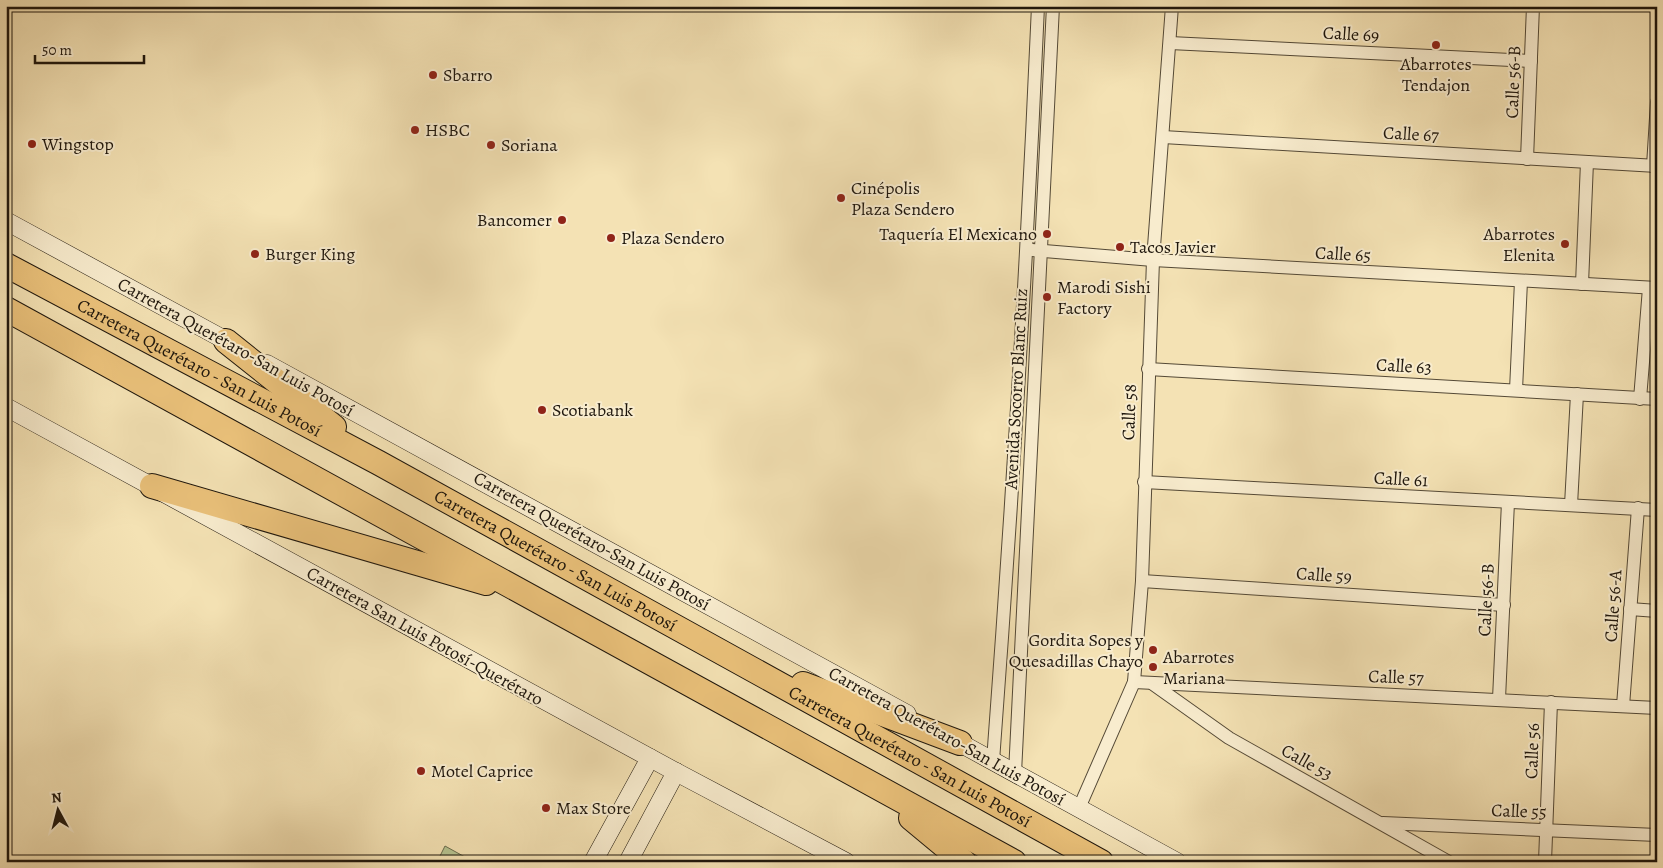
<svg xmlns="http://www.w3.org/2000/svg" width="1663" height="868" viewBox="0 0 1663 868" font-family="Alegreya,serif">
  <rect width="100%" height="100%" fill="#f4e2b4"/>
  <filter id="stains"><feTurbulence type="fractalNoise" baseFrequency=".004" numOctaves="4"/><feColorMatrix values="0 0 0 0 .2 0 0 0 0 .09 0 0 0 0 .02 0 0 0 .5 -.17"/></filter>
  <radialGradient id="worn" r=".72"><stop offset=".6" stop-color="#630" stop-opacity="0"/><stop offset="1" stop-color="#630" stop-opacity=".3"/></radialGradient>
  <path fill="#b6c491" stroke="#6a6d4e" d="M445,846L474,862H437Z"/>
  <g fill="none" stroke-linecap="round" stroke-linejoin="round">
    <g stroke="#544936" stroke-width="14">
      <g id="street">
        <path d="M1170,43L1531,61"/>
        <path d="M1163,137L1657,166"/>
        <path d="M1527,159L1533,6"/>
        <path d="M1653,166L1657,102"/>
        <path d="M1032,250L1153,260L1657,288"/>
        <path d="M1582,284L1587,162"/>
        <path d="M1148,369L1657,399"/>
        <path d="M1516,390L1521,281"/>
        <path d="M1640,399L1649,288"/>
        <path d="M1144,482L1657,510"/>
        <path d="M1571,505L1577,394"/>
        <path d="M1142,581L1504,605"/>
        <path d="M1630,609L1657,611"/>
        <path d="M1134,682L1657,708"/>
        <path d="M1153,684L1229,738L1449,862"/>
        <path d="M1499,699L1508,502"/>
        <path d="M1623,706L1638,508"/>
        <path d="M993,761C1012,509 1027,258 1038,6"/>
        <path d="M1015,773L1053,6"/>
        <path d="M1079,808L1134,682L1142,581L1153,260L1172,6"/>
        <path d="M1383,823L1657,835"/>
        <path d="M1545,862L1551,702"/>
      </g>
    </g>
    <g stroke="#1e160c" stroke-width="19">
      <g id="secondary">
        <path d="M6,221L236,346"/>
        <path d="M267,364L907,714"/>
        <path d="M6,407L676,772L846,862"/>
        <path d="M949,737L1177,862"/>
        <path d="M593,862L650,758"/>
        <path d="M628,862L676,772"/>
      </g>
    </g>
    <g stroke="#1e160c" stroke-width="26">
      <g id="highway">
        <path id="s1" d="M6,265L379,463L1101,862"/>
        <path d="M6,309L1014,862"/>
        <path d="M226,341L334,427"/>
        <path d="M152,486L486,583"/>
        <path d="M803,684L960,743"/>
        <path d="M911,818L964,862"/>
      </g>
    </g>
    <use href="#street" stroke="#f8ecce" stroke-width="12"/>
    <use href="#secondary" stroke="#f8ecce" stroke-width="18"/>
    <use href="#highway" stroke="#eac17a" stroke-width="24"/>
  </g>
  <g fill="#8f2418" stroke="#f8ecce" stroke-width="2">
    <circle cx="1436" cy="45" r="5"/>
    <circle cx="433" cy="75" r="5"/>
    <circle cx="415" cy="130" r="5"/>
    <circle cx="32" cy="144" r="5"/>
    <circle cx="491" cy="145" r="5"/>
    <circle cx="841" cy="198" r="5"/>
    <circle cx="562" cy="220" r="5"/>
    <circle cx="1047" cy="234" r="5"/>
    <circle cx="611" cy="238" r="5"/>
    <circle cx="1565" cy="244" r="5"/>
    <circle cx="1120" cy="247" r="5"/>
    <circle cx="255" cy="254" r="5"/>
    <circle cx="1047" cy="297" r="5"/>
    <circle cx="542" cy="410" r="5"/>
    <circle cx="1153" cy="650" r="5"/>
    <circle cx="1153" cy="667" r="5"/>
    <circle cx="421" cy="771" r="5"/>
    <circle cx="546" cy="808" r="5"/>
  </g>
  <g text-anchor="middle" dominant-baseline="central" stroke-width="4" stroke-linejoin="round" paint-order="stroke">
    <g font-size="18" fill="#1e160c" stroke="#f8ecce">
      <text transform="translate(1351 34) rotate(3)">Calle 69</text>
      <text transform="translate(1513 82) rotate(-88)">Calle 56-B</text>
      <text transform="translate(1411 134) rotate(3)">Calle 67</text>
      <text transform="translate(1343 254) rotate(3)">Calle 65</text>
      <text transform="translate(236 347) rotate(29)">Carretera Querétaro-San Luis Potosí</text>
      <text transform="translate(1404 366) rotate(3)">Calle 63</text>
      <text stroke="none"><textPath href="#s1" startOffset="219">Carretera Querétaro - San Luis Potosí</textPath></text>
      <text transform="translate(1016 389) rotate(-87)">Avenida Socorro Blanc Ruiz</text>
      <text transform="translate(1129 412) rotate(-88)">Calle 58</text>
      <text transform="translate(1401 479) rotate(3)">Calle 61</text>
      <text transform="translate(592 541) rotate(29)">Carretera Querétaro-San Luis Potosí</text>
      <text stroke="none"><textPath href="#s1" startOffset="624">Carretera Querétaro - San Luis Potosí</textPath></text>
      <text transform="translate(1324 575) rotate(4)">Calle 59</text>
      <text transform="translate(1486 600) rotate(-87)">Calle 56-B</text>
      <text transform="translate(1613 606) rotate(-86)">Calle 56-A</text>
      <text transform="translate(425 636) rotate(29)">Carretera San Luis Potosí-Querétaro</text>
      <text transform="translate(1396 677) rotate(2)">Calle 57</text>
      <text transform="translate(947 736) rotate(29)">Carretera Querétaro-San Luis Potosí</text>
      <text transform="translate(1532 751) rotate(-88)">Calle 56</text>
      <text stroke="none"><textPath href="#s1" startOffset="1029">Carretera Querétaro - San Luis Potosí</textPath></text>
      <text transform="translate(1307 762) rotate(29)">Calle 53</text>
      <text transform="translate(1519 811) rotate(2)">Calle 55</text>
    </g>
    <g font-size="18" fill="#1e160c" stroke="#f8ecce" text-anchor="start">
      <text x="1436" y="64" text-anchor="middle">Abarrotes<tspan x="1436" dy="21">Tendajon</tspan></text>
      <text x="443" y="75">Sbarro</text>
      <text x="425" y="130">HSBC</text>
      <text x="42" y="144">Wingstop</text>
      <text x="501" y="145">Soriana</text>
      <text x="851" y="188">Cinépolis<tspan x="851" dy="21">Plaza Sendero</tspan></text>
      <text x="552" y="220" text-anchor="end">Bancomer</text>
      <text x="1037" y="234" text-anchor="end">Taquería El Mexicano</text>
      <text x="1555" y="234" text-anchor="end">Abarrotes<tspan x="1555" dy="21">Elenita</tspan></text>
      <text x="621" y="238">Plaza Sendero</text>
      <text x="1130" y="247">Tacos Javier</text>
      <text x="265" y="254">Burger King</text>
      <text x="1057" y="287">Marodi Sishi<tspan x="1057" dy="21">Factory</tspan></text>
      <text x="552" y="410">Scotiabank</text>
      <text x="1143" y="640" text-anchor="end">Gordita Sopes y<tspan x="1143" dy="21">Quesadillas Chayo</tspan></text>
      <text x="1163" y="657">Abarrotes<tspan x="1163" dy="21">Mariana</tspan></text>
      <text x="431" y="771">Motel Caprice</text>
      <text x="556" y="808">Max Store</text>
    </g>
  </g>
  <rect width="1663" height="868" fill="none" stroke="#f4e2b4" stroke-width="25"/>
  <rect x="8" y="8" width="1648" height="853" fill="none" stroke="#1e160c" stroke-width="2.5"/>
  <rect x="12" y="12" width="1638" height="843" fill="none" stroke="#1e160c"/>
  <g transform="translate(58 810) rotate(353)" stroke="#f8ecce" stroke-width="4" paint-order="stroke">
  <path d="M0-4L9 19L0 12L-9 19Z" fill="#1e160c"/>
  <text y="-8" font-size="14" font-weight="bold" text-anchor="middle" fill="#1e160c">N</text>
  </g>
  <path d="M35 55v8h109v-8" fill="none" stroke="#1e160c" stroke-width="2.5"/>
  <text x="42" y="55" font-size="15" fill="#1e160c" stroke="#f8ecce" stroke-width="4" paint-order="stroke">50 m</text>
  <rect width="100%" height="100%" filter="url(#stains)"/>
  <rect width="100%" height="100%" fill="url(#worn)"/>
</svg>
